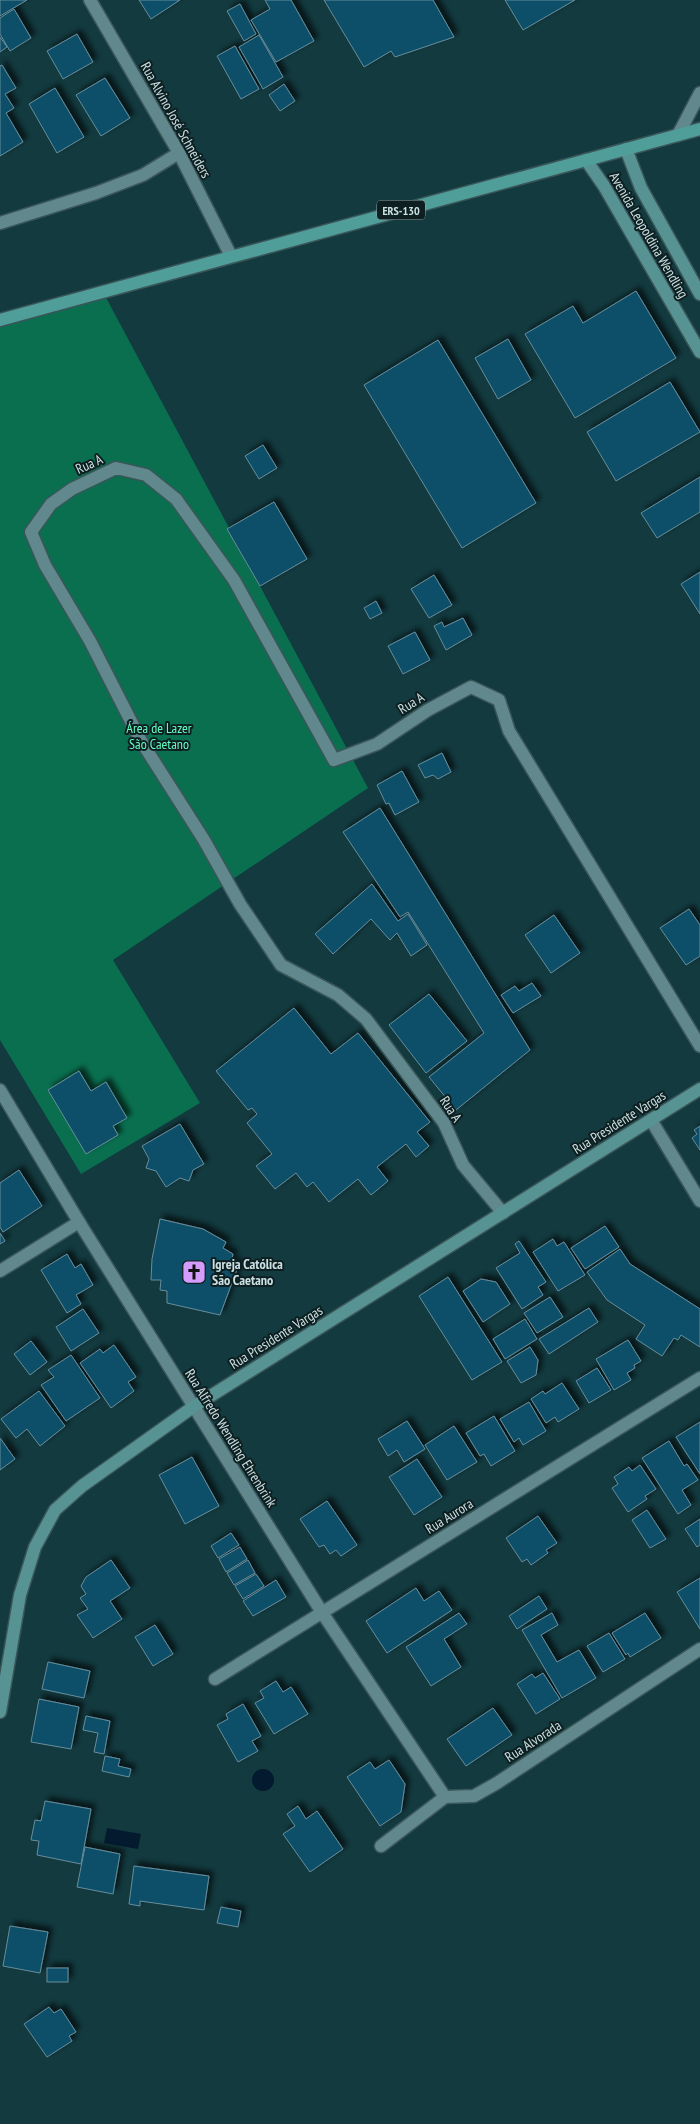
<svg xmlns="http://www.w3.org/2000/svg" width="700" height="2124" viewBox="0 0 700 2124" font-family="'PT Sans Narrow',sans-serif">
  <defs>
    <filter id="shadow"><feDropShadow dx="4.5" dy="-4.5" stdDeviation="2.5" flood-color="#0009"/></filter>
  </defs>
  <rect width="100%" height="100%" fill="#123a3f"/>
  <path fill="#096f4f" d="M103,292L368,788L113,960L200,1103L81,1174L0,1040V320Z"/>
  <g fill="#031a2f">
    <circle cx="263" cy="1780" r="11"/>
    <path d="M107,1828L141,1834L138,1849L104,1843Z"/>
  </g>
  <g fill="#075068" stroke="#6a8c9c" filter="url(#shadow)">
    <path d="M0,0H27L0,16Z"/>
    <path d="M139,0H180L151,19Z"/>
    <path d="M265,0H291L314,41L276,62L251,20L270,9Z"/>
    <path d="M324,0H433L454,37L395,57L391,51L364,67Z"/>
    <path d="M505,0H575L523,30Z"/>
    <path d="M240,4L256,34L244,41L227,11Z"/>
    <path d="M14,9L31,38L10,51L0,34V18Z"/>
    <path d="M77,34L93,62L63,79L47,51Z"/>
    <path d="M259,35L283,77L263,89L239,47Z"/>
    <path d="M0,37L7,47L0,52Z"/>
    <path d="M235,46L259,89L241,99L217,56Z"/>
    <path d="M2,65L16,88L5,94L14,108L6,113L23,142L0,156V66Z"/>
    <path d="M105,78L130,118L101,136L76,95Z"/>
    <path d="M284,84L295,101L280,111L269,95Z"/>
    <path d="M55,88L84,137L57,153L29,104Z"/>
    <path d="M636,291L676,358L575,418L525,334L573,306L583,323Z"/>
    <path d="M508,339L531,380L498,399L475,358Z"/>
    <path d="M438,340L536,503L462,548L364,385Z"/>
    <path d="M670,382L700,432L616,481L587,432Z"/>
    <path d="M263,445L277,468L259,479L245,456Z"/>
    <path d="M700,477V512L657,538L641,513Z"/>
    <path d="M274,502L307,559L260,586L227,529Z"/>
    <path d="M700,572V614L681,584Z"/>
    <path d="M434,575L452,605L429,618L411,589Z"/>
    <path d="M376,601L382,613L370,619L364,608Z"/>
    <path d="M463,618L472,635L446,650L434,626L442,622L444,627Z"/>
    <path d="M415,632L430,660L403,674L388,646Z"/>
    <path d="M442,753L451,772L438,779L433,775L425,778L418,765Z"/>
    <path d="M402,771L419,802L395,815L389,803L386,804L377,785Z"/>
    <path d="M380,808L530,1050L456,1110L429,1077L484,1033L408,912L400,917L343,832Z"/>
    <path d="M372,884L398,921L408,914L427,945L411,956L397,933L390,940L371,919L333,954L315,934Z"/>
    <path d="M689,909L700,925V956L686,965L660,928Z"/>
    <path d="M554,915L580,953L551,973L525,935Z"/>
    <path d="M532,983L541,996L513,1013L501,995L515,986L519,991Z"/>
    <path d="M429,994L467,1041L426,1073L389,1025Z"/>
    <path d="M294,1008L331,1054L358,1033L430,1122L417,1132L429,1146L416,1157L406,1144L377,1167L388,1181L371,1195L358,1179L329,1202L313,1182L307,1187L296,1173L275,1189L256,1166L272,1154L247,1123L257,1114L252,1108L248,1110L216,1071Z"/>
    <path d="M79,1071L91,1091L106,1082L127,1118L113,1126L118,1135L86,1154L48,1090Z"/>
    <path d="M180,1124L204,1164L193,1170L189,1181L180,1178L166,1187L156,1171L146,1168L149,1159L142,1146Z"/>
    <path d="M700,1126V1150L692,1138L697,1134L694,1130Z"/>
    <path d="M19,1170L42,1206L3,1232L0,1227V1183Z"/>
    <path d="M160,1219L203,1229L226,1242L223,1248L233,1254L231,1262L239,1264L220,1315L167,1303V1291L160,1290L161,1280H151L152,1259Z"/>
    <path d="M605,1226L619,1247L585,1269L571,1248Z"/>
    <path d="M0,1233L5,1241L0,1244Z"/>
    <path d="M553,1239L557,1246L564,1242L585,1275L558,1291L533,1252Z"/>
    <path d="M519,1241L546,1282L538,1287L543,1295L522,1309L496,1268L520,1253L515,1244Z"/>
    <path d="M620,1249L630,1264L700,1309V1347L681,1335L678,1340L674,1338L662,1356L636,1339L645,1325L607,1300L587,1272Z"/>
    <path d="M67,1254L75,1268L81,1264L93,1285L76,1295L81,1304L67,1313L41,1270Z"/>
    <path d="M448,1277L502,1362L472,1380L419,1296Z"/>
    <path d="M481,1279L496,1282L510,1304L483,1322L463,1291Z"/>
    <path d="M550,1297L563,1317L537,1333L524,1313Z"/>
    <path d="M589,1308L598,1322L549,1354L539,1339Z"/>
    <path d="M83,1309L99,1333L71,1351L56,1327Z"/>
    <path d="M525,1319L537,1339L505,1359L493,1339Z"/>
    <path d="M628,1340L641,1361L634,1365L635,1368L627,1373L631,1380L614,1390L596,1359Z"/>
    <path d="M31,1341L47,1362L30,1375L14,1354Z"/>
    <path d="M114,1345L136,1377L128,1382L134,1391L111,1408L80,1363L100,1349L103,1353Z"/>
    <path d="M530,1347L538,1360L536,1375L521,1383L507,1361Z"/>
    <path d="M71,1355L100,1398L66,1421L41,1385L54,1377L48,1370Z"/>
    <path d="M597,1368L611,1390L589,1403L576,1381Z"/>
    <path d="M562,1383L579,1409L558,1422L555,1417L546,1423L531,1399L543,1391L545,1394Z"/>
    <path d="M39,1391L65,1426L40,1446L27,1429L16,1438L1,1419Z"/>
    <path d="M529,1402L546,1431L523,1445L519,1438L514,1442L500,1419Z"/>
    <path d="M494,1416L515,1451L491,1466L484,1454L480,1456L466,1433Z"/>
    <path d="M407,1421L425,1449L404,1462L397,1450L388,1456L378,1439Z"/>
    <path d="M700,1422V1474L676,1437Z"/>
    <path d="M454,1426L477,1462L447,1480L425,1445Z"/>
    <path d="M0,1438L15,1459L0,1470Z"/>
    <path d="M669,1441L684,1466L687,1464L698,1480L682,1490L691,1505L678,1514L642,1458Z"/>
    <path d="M192,1457L219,1506L185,1524L159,1475Z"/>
    <path d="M417,1459L442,1497L414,1515L389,1477Z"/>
    <path d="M640,1465L656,1489L645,1496L647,1499L628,1512L612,1488L618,1484L614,1477L629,1467L632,1471Z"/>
    <path d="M327,1501L357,1545L341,1556L336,1550L330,1554L324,1545L319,1547L300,1519Z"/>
    <path d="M647,1510L666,1539L650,1548L632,1520Z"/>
    <path d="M538,1516L557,1543L546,1550L548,1553L531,1565L527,1559L522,1562L506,1538Z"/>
    <path d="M700,1519V1545L697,1547L685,1529Z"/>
    <path d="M231,1533L239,1545L218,1558L211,1546Z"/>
    <path d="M240,1547L247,1559L226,1572L219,1559Z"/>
    <path d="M111,1560L130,1588L110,1601L122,1619L93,1638L77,1615L88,1609L80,1598L86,1594L81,1586L86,1577Z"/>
    <path d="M248,1560L255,1573L234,1585L227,1573Z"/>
    <path d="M256,1574L264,1586L243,1599L235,1586Z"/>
    <path d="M700,1578V1629L677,1592Z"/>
    <path d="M276,1580L286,1597L253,1616L243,1601Z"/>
    <path d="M416,1588L424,1601L439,1591L452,1610L387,1653L366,1621Z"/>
    <path d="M539,1596L547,1609L517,1629L509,1616Z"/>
    <path d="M459,1613L467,1624L444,1639L461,1667L431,1686L406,1647Z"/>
    <path d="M552,1613L558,1625L541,1635L557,1662L579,1650L596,1678L562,1698L522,1630Z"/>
    <path d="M645,1613L661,1638L630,1657L628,1653L626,1655L612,1633Z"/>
    <path d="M155,1625L173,1654L153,1666L135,1637Z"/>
    <path d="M609,1633L625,1659L603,1672L587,1646Z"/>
    <path d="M48,1662L90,1671L84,1698L42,1689Z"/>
    <path d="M543,1673L560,1699L536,1714L517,1684L532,1674L535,1678Z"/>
    <path d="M276,1681L283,1692L291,1687L308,1714L274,1734L255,1703L264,1698L260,1691Z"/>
    <path d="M39,1699L79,1707L71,1749L31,1742Z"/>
    <path d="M243,1704L261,1736L252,1741L258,1751L238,1762L217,1725L228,1719L226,1714Z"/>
    <path d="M493,1708L512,1735L466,1766L447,1739Z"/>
    <path d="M86,1716L110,1721L104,1754L94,1752L98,1733L83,1730Z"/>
    <path d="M105,1756L120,1759L118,1766L131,1769L129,1777L102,1771Z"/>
    <path d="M389,1760L405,1784L401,1812L380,1826L347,1777L370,1762L375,1769Z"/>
    <path d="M45,1801L91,1809L81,1864L37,1855L39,1841L31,1840L35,1820L41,1821Z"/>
    <path d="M298,1806L306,1819L317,1811L343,1849L310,1872L283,1834L295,1826L287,1814Z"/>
    <path d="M85,1847L120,1854L113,1894L77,1887Z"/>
    <path d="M134,1866L209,1876L204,1910L140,1901V1906L129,1904Z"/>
    <path d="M221,1907L241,1911L238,1927L217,1923Z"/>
    <path d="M10,1926L48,1932L40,1973L3,1966Z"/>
    <rect x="47" y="1968" width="21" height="14"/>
    <path d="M49,2007L54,2013L61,2009L76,2032L69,2036L72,2041L47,2057L24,2024Z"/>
  </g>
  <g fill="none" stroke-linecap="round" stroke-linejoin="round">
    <g stroke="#3a5659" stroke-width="15">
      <g id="street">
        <path d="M90,0L179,153L231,256"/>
        <path d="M678,135L700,93"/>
        <path d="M0,223L96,193L143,175L179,153"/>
        <path d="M0,1090L79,1222L323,1614L445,1797"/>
        <path d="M651,1120L700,1201"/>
        <path d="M503,1213L463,1165L444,1123L366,1019L338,995L281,965L240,904L204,840L141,741L90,641L45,565L31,532L51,504L72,489L116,468L146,475L176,499L234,580L334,760L377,744L428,710L471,687L499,700L509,731L700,1046"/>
        <path d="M0,1271L79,1222"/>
        <path d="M215,1679L700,1378"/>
        <path d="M381,1846L445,1797L474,1796L497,1783L700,1649"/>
      </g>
    </g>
    <g stroke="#3a5659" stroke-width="15">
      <g id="secondary">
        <path d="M626,149L641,188L700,294"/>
        <path d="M586,160L604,186L700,352"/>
        <path d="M0,1712L20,1595L35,1547L55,1510L82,1486L193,1407L700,1089"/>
      </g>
    </g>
    <g stroke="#3a5659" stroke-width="15">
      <path id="primary" d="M0,320L700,129"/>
    </g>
    <use href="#street" stroke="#60888d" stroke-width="12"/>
    <use href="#secondary" stroke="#589393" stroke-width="12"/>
    <use href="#primary" stroke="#509e99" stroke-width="12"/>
  </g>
  <defs>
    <g id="church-square" transform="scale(1.25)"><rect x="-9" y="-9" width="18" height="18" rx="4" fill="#d49cfc" stroke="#0e1f21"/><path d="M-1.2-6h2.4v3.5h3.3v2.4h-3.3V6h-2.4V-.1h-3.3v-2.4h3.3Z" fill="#111"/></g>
  </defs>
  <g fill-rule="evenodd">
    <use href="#church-square" x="194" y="1272"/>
  </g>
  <g text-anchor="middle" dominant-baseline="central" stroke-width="4" stroke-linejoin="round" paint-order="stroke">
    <rect fill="#0e1f21" stroke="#92a6a9" stroke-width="1" x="377" y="200.5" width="48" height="19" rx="4"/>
    <g font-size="12" font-weight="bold" fill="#cbe0e3">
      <text x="401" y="210">ERS-130</text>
    </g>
    <g font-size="14" fill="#cbe0e3" stroke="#0e1f21">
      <text transform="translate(176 120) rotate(61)">Rua Alvino José Schneiders</text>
      <text transform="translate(649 235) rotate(60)">Avenida Leopoldina Wendling</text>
      <text transform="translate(89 464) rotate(-25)">Rua A</text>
      <text transform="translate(411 703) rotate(-32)">Rua A</text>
      <text transform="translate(451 1109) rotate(57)">Rua A</text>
      <text transform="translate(619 1122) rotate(-32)">Rua Presidente Vargas</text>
      <text transform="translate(276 1337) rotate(-32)">Rua Presidente Vargas</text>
      <text transform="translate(231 1438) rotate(58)">Rua Alfredo Wendling Ehrenbrink</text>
      <text transform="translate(449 1516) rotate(-32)">Rua Aurora</text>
      <text transform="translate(533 1741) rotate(-33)">Rua Alvorada</text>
    </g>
    <g font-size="14" fill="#65ffc4" stroke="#0e1f21">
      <text x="159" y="728">Área de Lazer<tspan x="159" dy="16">São Caetano</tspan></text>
    </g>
    <g font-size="14" font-weight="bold" fill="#cbe0e3" stroke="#0e1f21" text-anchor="start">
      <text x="212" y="1264">Igreja Católica<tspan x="212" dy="16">São Caetano</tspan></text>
    </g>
  </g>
</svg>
